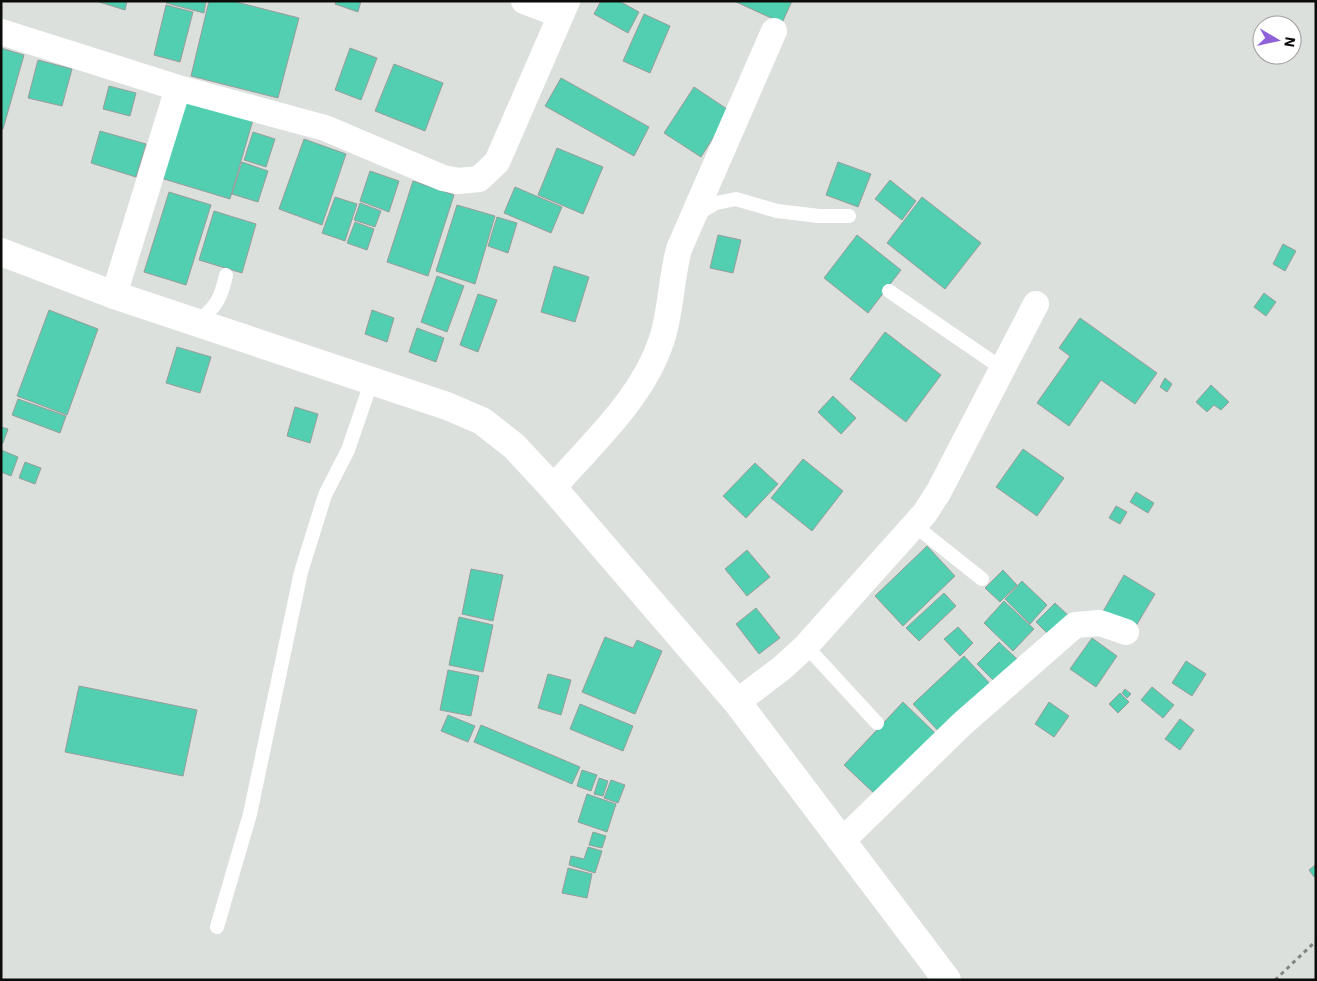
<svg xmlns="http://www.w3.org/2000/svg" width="1317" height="981" viewBox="0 0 1317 981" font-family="'IBM Plex Sans',sans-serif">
  <rect width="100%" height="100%" fill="#dce0dc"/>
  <g fill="#52cfb0" stroke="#979d9b">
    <path d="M96,1H127L125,10Z"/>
    <path d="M167,1H206L204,13L166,3Z"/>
    <path d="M209,1H232L299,18L278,98L191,76Z"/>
    <path d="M336,1H361L358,12L335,4Z"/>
    <path d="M601,1H619L639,12L628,33L594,14Z"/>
    <path d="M734,1H792L782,23Z"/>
    <path d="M166,5L193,12L180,62L154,55Z"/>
    <path d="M644,14L670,26L650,73L623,61Z"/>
    <path d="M1,48L24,55L3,129H1Z"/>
    <path d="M350,48L377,58L361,100L335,90Z"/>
    <path d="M38,60L72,69L62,106L28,98Z"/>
    <path d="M394,64L443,83L425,131L375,111Z"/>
    <path d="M561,78L649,127L634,156L545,106Z"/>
    <path d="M109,86L136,93L130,116L103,109Z"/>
    <path d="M694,87L730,111L701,157L664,133Z"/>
    <path d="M178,98L253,120L230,199L154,176Z"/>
    <path d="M100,131L146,144L136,177L91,163Z"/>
    <path d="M253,132L275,139L266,167L244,160Z"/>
    <path d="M304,139L346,154L322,225L279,209Z"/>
    <path d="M557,148L603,167L583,214L538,195Z"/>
    <path d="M242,162L268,171L258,202L232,194Z"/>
    <path d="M838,162L871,174L858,207L826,195Z"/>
    <path d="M370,171L399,181L389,212L360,201Z"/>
    <path d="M890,180L916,201L902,220L875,199Z"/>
    <path d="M413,181L454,195L428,276L387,262Z"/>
    <path d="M515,187L562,207L551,233L504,213Z"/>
    <path d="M169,192L211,205L186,285L144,272Z"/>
    <path d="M335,197L357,204L345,241L322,233Z"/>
    <path d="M922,197L981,243L945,289L887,243Z"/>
    <path d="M360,203L381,211L375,227L354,220Z"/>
    <path d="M457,205L495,216L475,284L436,271Z"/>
    <path d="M214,211L256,224L242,273L199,260Z"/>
    <path d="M497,217L517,223L508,253L488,246Z"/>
    <path d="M355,222L374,229L367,250L347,243Z"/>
    <path d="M718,235L741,240L733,273L710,268Z"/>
    <path d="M857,235L901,270L868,313L824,278Z"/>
    <path d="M1283,244L1296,251L1285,271L1273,264Z"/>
    <path d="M554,266L589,277L575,322L541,312Z"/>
    <path d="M437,276L464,286L447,332L421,322Z"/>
    <path d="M1264,293L1276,302L1266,316L1254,307Z"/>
    <path d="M478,294L497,300L478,352L460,345Z"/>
    <path d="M49,310L98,329L67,415L17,396Z"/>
    <path d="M372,310L394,318L387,342L365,334Z"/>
    <path d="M1080,318L1157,373L1135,404L1101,380L1069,426L1037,403L1070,356L1059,348Z"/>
    <path d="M417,328L444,338L436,362L409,352Z"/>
    <path d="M885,332L941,375L906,422L850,379Z"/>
    <path d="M177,347L211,357L200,393L166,383Z"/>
    <path d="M1165,378L1172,384L1167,392L1160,387Z"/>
    <path d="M1211,385L1229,402L1221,410L1214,405L1207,412L1196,402Z"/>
    <path d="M833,396L856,418L841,434L818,412Z"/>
    <path d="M18,399L66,416L60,433L12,415Z"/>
    <path d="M295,407L318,414L310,443L287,436Z"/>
    <path d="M1,427L8,429L3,443H1Z"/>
    <path d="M1023,449L1064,478L1037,516L996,487Z"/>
    <path d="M1,450L18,457L11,476L1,472Z"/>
    <path d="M803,459L843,491L812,531L771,498Z"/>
    <path d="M25,462L41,468L35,484L19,478Z"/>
    <path d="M755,463L778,484L746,518L723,496Z"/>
    <path d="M1136,492L1154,503L1148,513L1130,502Z"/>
    <path d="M1116,506L1127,512L1120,524L1109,518Z"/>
    <path d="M927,546L955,576L903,626L875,596Z"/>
    <path d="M747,550L770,577L747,596L725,569Z"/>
    <path d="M471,569L503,575L493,621L462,614Z"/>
    <path d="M1003,570L1017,585L1000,602L985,588Z"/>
    <path d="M1124,575L1155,594L1133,631L1102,613Z"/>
    <path d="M1022,581L1047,605L1030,624L1005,599Z"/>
    <path d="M944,593L956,606L919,641L906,628Z"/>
    <path d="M1004,601L1034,629L1013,651L984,623Z"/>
    <path d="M1055,603L1070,617L1051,637L1036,622Z"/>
    <path d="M756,608L780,638L759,654L736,624Z"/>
    <path d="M459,617L493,625L483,672L449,665Z"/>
    <path d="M958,627L973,643L960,656L944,639Z"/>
    <path d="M605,637L633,648L637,640L662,651L635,714L582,692Z"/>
    <path d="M1092,638L1117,656L1096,687L1070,669Z"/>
    <path d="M999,642L1017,659L995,682L977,664Z"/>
    <path d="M964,656L994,688L943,736L913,704Z"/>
    <path d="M1186,661L1206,674L1192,696L1172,683Z"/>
    <path d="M448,670L479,676L471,716L440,710Z"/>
    <path d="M548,674L571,680L561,715L538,708Z"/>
    <path d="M79,686L197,710L183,776L65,752Z"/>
    <path d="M1152,687L1174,705L1163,718L1141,700Z"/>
    <path d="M1125,689L1131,694L1127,698L1122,693Z"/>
    <path d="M1120,693L1129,702L1118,713L1109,704Z"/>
    <path d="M903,702L936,734L877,796L844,765Z"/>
    <path d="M1049,702L1069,716L1054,737L1035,724Z"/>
    <path d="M580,704L633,726L623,751L570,729Z"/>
    <path d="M448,715L475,726L468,742L441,731Z"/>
    <path d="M1180,719L1194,730L1180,750L1165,739Z"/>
    <path d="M481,725L580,767L572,784L474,742Z"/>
    <path d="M582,770L597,775L591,791L577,786Z"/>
    <path d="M599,778L608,781L603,796L594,794Z"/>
    <path d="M611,780L625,785L618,803L604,798Z"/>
    <path d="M587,794L616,804L607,832L578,822Z"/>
    <path d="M593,832L606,836L602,848L589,845Z"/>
    <path d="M588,847L602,851L595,873L569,865L571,856L584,859Z"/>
    <path d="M1315,865L1316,875L1314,877L1309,870Z"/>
    <path d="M568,868L592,874L587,898L562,893Z"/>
  </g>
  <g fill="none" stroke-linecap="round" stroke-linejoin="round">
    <path stroke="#828481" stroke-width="3" stroke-dasharray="4 4" stroke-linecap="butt" d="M1275,980L1316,941"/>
    <g stroke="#fff" stroke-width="14">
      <path d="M697,214L716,203L736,199L777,211L819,216H849"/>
      <path d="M889,291L1003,369"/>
      <path d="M197,322C216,307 221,299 226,275"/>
      <path d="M914,525L982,579"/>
      <path d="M806,646L877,723"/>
      <path d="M217,927L250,814L301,572L325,495L348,450L372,380"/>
    </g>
    <g stroke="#fff" stroke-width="26">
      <path d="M524,1L561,15"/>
      <path d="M1,32L178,88L325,128L443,178L458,181L479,179L497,162L567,1"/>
      <path d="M114,295L178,88"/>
      <path d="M553,488C593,442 643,398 662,339C671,311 671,279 679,249L774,31"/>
      <path d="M737,702L782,668L806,646L925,513L939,491L1036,304"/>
      <path d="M843,840L962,724L1075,625L1100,623L1126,632"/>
    </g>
    <path stroke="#fff" stroke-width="28" d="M1,252L114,295L447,406L482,421L514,446L553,488L737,702L947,980"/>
  </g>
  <rect width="1317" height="981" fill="none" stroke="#0c0d0b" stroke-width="5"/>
  <g transform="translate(1277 40) rotate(99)"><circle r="24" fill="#ffffff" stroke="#9e9e9d"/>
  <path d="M0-4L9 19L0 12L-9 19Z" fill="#8e61db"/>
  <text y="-8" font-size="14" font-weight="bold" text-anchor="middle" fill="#0c0d0b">N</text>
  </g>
</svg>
